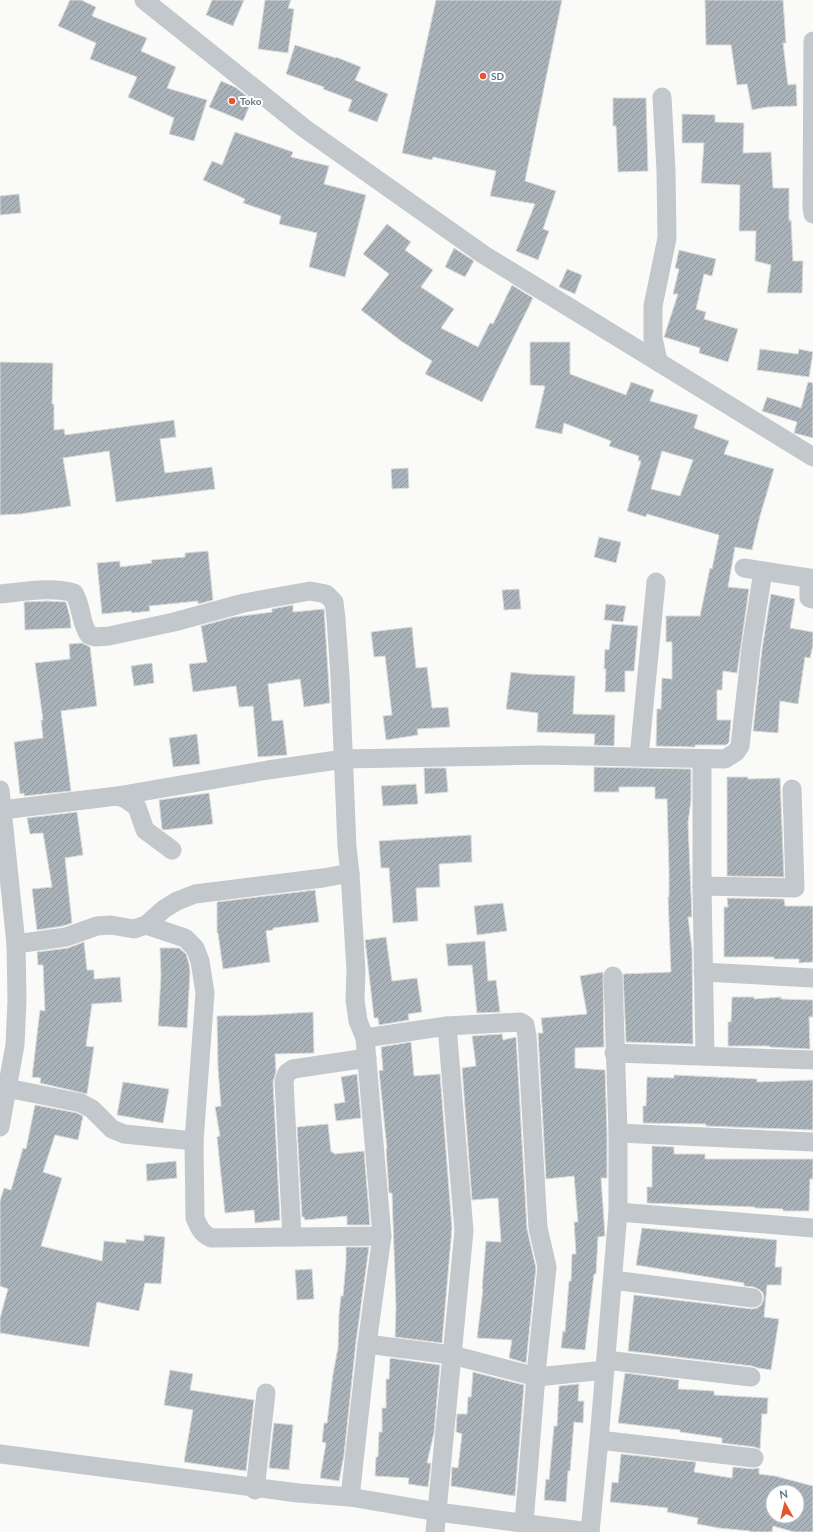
<svg xmlns="http://www.w3.org/2000/svg" width="813" height="1532" viewBox="0 0 813 1532" font-family="Lato,sans-serif">
  <defs>
    <pattern id="building-hatch" width="6" height="6" patternUnits="userSpaceOnUse"><rect width="6" height="6" fill="#aab3b9"/><path d="M-1 1l2-2M0 6l6-6M5 7l2-2" fill="none" stroke="#8e969c"/></pattern>
  </defs>
  <rect width="100%" height="100%" fill="#fafaf8"/>
  <g fill="url(#building-hatch)" stroke="#dcdcda" fill-rule="evenodd">
    <path d="M70,0H81L96,7L92,16L147,38L141,51L176,67L167,88L207,100L194,141L169,134L174,118L128,97L137,77L90,59L96,43L58,26Z"/>
    <path d="M212,0H244L233,26L206,15Z"/>
    <path d="M265,0H291L288,8L294,9L288,53L258,49Z"/>
    <path d="M436,0H562L525,181L556,191L543,229L549,231L538,260L516,251L535,204L490,196L496,171L433,157L432,160L402,153Z"/>
    <path d="M705,0H783L786,43H783L788,85L796,84L797,106L767,107L752,110L747,84L737,85L731,45H706Z"/>
    <path d="M295,45L336,58V57L361,67L355,80L388,94L377,122L348,111L352,100L323,89L324,87L286,74Z"/>
    <path d="M221,81L235,87L252,100L243,121L209,107Z"/>
    <path d="M613,98H646L648,171L618,172L616,126H613Z"/>
    <path d="M682,114L715,115V122L744,123L743,153L771,152L773,188H789V221L791,220L793,261H803L802,293H767L771,265L755,261L756,231H739L740,185L701,183L704,143H682Z"/>
    <path d="M235,132L293,152L291,157L329,166L324,184L366,195L345,277L309,267L317,233L279,224L281,216L243,203L245,199L203,180L212,161L222,165Z"/>
    <path d="M19,194L21,213L0,215V196Z"/>
    <path d="M387,224L411,242L405,250L433,270L421,287L454,309L441,328L478,347L490,323L493,324L512,285L533,298L482,402L425,374L432,361L401,341L361,310L389,274L363,254Z"/>
    <path d="M454,248L474,261L465,277L445,267Z"/>
    <path d="M679,250L716,259L712,276L704,274L696,309L706,312L704,319L738,329L728,362L699,353L700,348L664,337L678,294H673L679,269L675,268Z"/>
    <path d="M567,269L582,275L575,294L559,287Z"/>
    <path d="M530,342H570V374L626,395L631,382L654,390L650,401L698,415L694,428L729,441L724,454L774,469L760,516L752,550L735,547L728,587L749,589L737,673L723,671L722,690H717V720H731L729,742L726,745H695V747L656,746L657,709H661L662,678L672,679V642H666V616H700L710,568L712,569L719,535L647,514L646,517L627,511L641,461H638L639,456L609,446L611,441L564,423L562,434L535,428L545,386L530,385ZM662,451L693,460L680,496L651,489Z"/>
    <path d="M760,349L798,354L799,349L813,352L809,377L757,370Z"/>
    <path d="M0,362L53,363L52,404H54V430L64,429L65,435L174,420L176,437L160,439L165,473L212,467L215,489L116,502L109,451L63,458L71,506L21,514L0,515Z"/>
    <path d="M808,382L813,383V438L794,433L797,422L762,411L767,397L801,408Z"/>
    <path d="M408,468L409,488L392,489L391,469Z"/>
    <path d="M599,537L621,542L616,563L594,557Z"/>
    <path d="M208,551L213,600L198,604V601L149,606L150,611L132,613L131,611L102,614L97,563L120,561V567L152,563L151,560L185,557V553Z"/>
    <path d="M519,589L521,609L504,610L502,590Z"/>
    <path d="M771,594L795,599L790,628L813,632V645L810,658L805,657L798,704L780,701L778,733L753,731L762,649Z"/>
    <path d="M47,601L66,602L70,617L71,628L25,630L24,602Z"/>
    <path d="M606,604L626,606L623,622L604,620Z"/>
    <path d="M293,605V612L324,609L330,703L304,707L300,679L268,684L272,721L283,720L287,755L258,757L253,706L239,707L236,686L193,692L189,664L207,662L201,626L234,617L272,612V609Z"/>
    <path d="M612,624L638,626L634,671H625V692H605L606,669H604L605,649L609,650Z"/>
    <path d="M412,627L416,668L427,667L432,708L448,707L450,727L417,729L418,735L386,740L383,716L392,715L385,656L374,657L371,632Z"/>
    <path d="M82,643L90,647L97,706L61,711L71,791L24,796V793L20,794L14,742L43,738L41,720H43L35,663L70,659L69,644Z"/>
    <path d="M152,663L154,683L134,686L131,666Z"/>
    <path d="M511,672L528,674L575,676L573,714L615,715L614,746L594,745L595,734L537,732L538,713L506,709Z"/>
    <path d="M197,734L200,764L173,767L169,738Z"/>
    <path d="M594,767L691,769V800L688,823L692,917H688L692,949L693,1044L626,1042L623,974L671,972L668,897H669V870L667,799H655V787H619V792H594Z"/>
    <path d="M424,768H446L448,792L425,794Z"/>
    <path d="M727,777H748V779L780,778L784,877L727,876Z"/>
    <path d="M416,784L418,804L383,806L381,786Z"/>
    <path d="M209,793L213,824L164,830L162,829L159,800Z"/>
    <path d="M77,812L83,855L65,858L72,923L63,926L37,930L32,889L52,887L43,833L30,834L27,818Z"/>
    <path d="M471,835L472,862L439,864L440,887L416,888L418,921L393,923L389,868H381L379,841Z"/>
    <path d="M315,890L319,922L273,928V930L266,931L270,962L223,969L218,933H217V902Z"/>
    <path d="M727,898L784,899L785,906H813V962L799,963V959H774V957H724V907H728Z"/>
    <path d="M503,903L507,931L477,935L474,906Z"/>
    <path d="M386,937L392,981L417,978L422,1012L408,1014L409,1020L379,1025L378,1018H374L365,940Z"/>
    <path d="M485,941L488,981L496,980L500,1012L477,1013L472,965L448,966L446,944Z"/>
    <path d="M84,942L87,970H94V979L120,977L122,1002L92,1004L86,1046L94,1047L87,1094L40,1083L41,1078L32,1077L40,1010L45,1011L43,965H38L37,952L68,948Z"/>
    <path d="M160,948H179L186,954L189,964L190,972L187,1028L158,1026L161,975Z"/>
    <path d="M603,972L604,1047L575,1048V1068L605,1070L607,1133V1178H601L605,1236L598,1237L596,1274H594L585,1350L561,1348L563,1331L565,1332L569,1281H571L572,1254H576L574,1222H578L574,1176L546,1179L538,1033H543L541,1018L587,1014L580,976Z"/>
    <path d="M732,997H754V999L781,997V999L813,1000V1017H809L810,1049L770,1047L769,1046H728V1022H731Z"/>
    <path d="M313,1012L314,1053L275,1054L276,1072L273,1082L280,1220L255,1223L254,1210L225,1213L217,1137L220,1136L215,1107L221,1106L218,1069L217,1016L263,1015Z"/>
    <path d="M502,1034L503,1040L516,1037L527,1229L536,1268L526,1363L509,1358L512,1340L477,1338L483,1289H482L486,1241L501,1242L498,1198L472,1200L462,1068L476,1066L472,1036Z"/>
    <path d="M411,1042L414,1076L440,1074L452,1228L442,1343L395,1337L396,1307L392,1193H389L386,1149H387L379,1071L383,1070L381,1047Z"/>
    <path d="M357,1074L361,1118L336,1121L334,1104L345,1102L341,1077Z"/>
    <path d="M674,1075L757,1079V1082L813,1080V1130L706,1126V1124L643,1123V1106H646L647,1077L674,1078Z"/>
    <path d="M123,1082L169,1089L163,1123L117,1115Z"/>
    <path d="M35,1105L77,1113L83,1116L78,1140L55,1135L43,1172L62,1178L41,1246L102,1261L104,1241L126,1243V1239L144,1241V1235L165,1237L161,1284L145,1283L139,1311L97,1302L89,1347L0,1333V1318L8,1289L0,1286V1201L4,1188L11,1190L23,1148L26,1149Z"/>
    <path d="M328,1124L331,1152H333L334,1154L364,1151L370,1225H347V1216L305,1220L304,1217H302L297,1127Z"/>
    <path d="M652,1146L674,1147V1154H705V1159H813V1179H810L809,1211H783V1209L755,1208V1207L647,1203V1187H652Z"/>
    <path d="M176,1161L177,1178L147,1181L146,1164Z"/>
    <path d="M642,1228L777,1240L775,1267H782L781,1285H767L764,1317L779,1319L771,1370L758,1368L752,1366L628,1351L634,1295L752,1309L757,1308L761,1305L764,1299L763,1293L760,1290L754,1287L744,1286V1283L636,1265Z"/>
    <path d="M346,1247H369L356,1342L344,1455L339,1481L320,1478L326,1443L322,1442L324,1423H327L333,1374L338,1348L339,1314L341,1296H343L346,1262Z"/>
    <path d="M312,1269L314,1299L297,1300L295,1270Z"/>
    <path d="M390,1358L440,1365L434,1433L427,1463H431L428,1487L408,1484L409,1478L375,1476L376,1457H378L379,1432H382V1408H386V1379H389Z"/>
    <path d="M170,1370L193,1374L190,1390L254,1400L246,1471L184,1462L193,1410L164,1405Z"/>
    <path d="M473,1372L524,1385L515,1496L451,1486L452,1467L458,1468L462,1434L456,1432L457,1414H467L468,1397H471Z"/>
    <path d="M625,1373L679,1380L678,1389L714,1391V1395L768,1398L767,1414H762L760,1449L755,1447L722,1443V1438L680,1432V1430L618,1423Z"/>
    <path d="M579,1384L578,1401H584L583,1423L574,1422L570,1471H568L566,1502L544,1500L546,1479L549,1480L554,1426H557L559,1386Z"/>
    <path d="M274,1423L293,1425L289,1470L269,1468Z"/>
    <path d="M621,1454L696,1462L694,1472L732,1478L733,1467L753,1469L759,1468V1474L775,1476L813,1486V1532H794L773,1526L772,1532H750V1531L719,1528L697,1524L698,1518L667,1512L668,1508L610,1502L612,1482L618,1483ZM773,1492H797V1516H773Z"/>
  </g>
  <g fill="none" stroke-linecap="round" stroke-linejoin="round">
    <g stroke="#c3c8cc" stroke-width="19">
      <path d="M144,0L304,128L484,255L813,457"/>
      <path d="M813,41L812,208L813,214"/>
      <path d="M658,361L653,338V306L667,238L666,171L662,97"/>
      <path d="M744,568L809,578V598L813,599"/>
      <path d="M0,594C22,592 53,586 74,593C82,606 80,623 89,635L96,637L109,636L174,622L244,603L310,591L326,594L334,602L336,619L340,676L347,847L350,873L323,878L195,894L177,901L164,909L146,925L134,929L111,925L97,926L66,937L16,944"/>
      <path d="M639,757L656,582"/>
      <path d="M702,759V886L705,1056"/>
      <path d="M0,790L16,944L17,1000L15,1045L0,1127"/>
      <path d="M117,796L268,770L344,759L542,755L725,759L736,752L740,746L751,648L763,571"/>
      <path d="M2,810L117,796L126,799L137,807L145,830L172,850"/>
      <path d="M702,886L795,888L792,789"/>
      <path d="M146,925L185,938L195,948L200,961L205,993L194,1141L195,1218C199,1227 201,1233 211,1238L382,1236L365,1038L358,1021L355,1000L356,971L350,873"/>
      <path d="M703,972L812,978"/>
      <path d="M447,1026L520,1022L525,1025L527,1036L538,1228L547,1267L537,1364L524,1523"/>
      <path d="M365,1038L447,1026L464,1231L435,1532"/>
      <path d="M614,1053L813,1060"/>
      <path d="M7,1088L81,1103L92,1109L112,1129L124,1134L194,1141"/>
      <path d="M618,1133L813,1142"/>
      <path d="M618,1212L813,1228"/>
      <path d="M292,1237L284,1081L287,1073L293,1069L367,1058"/>
      <path d="M613,1280L753,1298"/>
      <path d="M367,1344L452,1355L537,1377L605,1370"/>
      <path d="M606,1360L751,1377"/>
      <path d="M599,1440L754,1458"/>
      <path d="M0,1454L298,1493L350,1497L438,1512L590,1532"/>
      <path d="M255,1490L266,1393"/>
      <path d="M350,1497L367,1344L382,1236"/>
      <path d="M590,1532L599,1440L618,1212V1133L613,976"/>
    </g>
  </g>
  <g fill="#e4572e" stroke="#fff" stroke-width="1.5">
    <circle cx="483" cy="76" r="4"/>
    <circle cx="232" cy="101" r="4"/>
  </g>
  <g text-anchor="middle" dominant-baseline="central" stroke-width="4" stroke-linejoin="round" paint-order="stroke">
    <g font-size="10" font-weight="bold" fill="#657683" stroke="#fff" text-anchor="start">
      <text x="491" y="76">SD</text>
      <text x="240" y="101">Toko</text>
    </g>
  </g>
  <g transform="translate(785 1504) rotate(352)"><circle r="19" fill="#ffffff" stroke="#c1c8cd"/>
  <path d="M0-3L7 15L0 10L-7 15Z" fill="#e4572e"/>
  <text y="-6" font-size="11" font-weight="bold" text-anchor="middle" fill="#657683">N</text>
  </g>
</svg>
